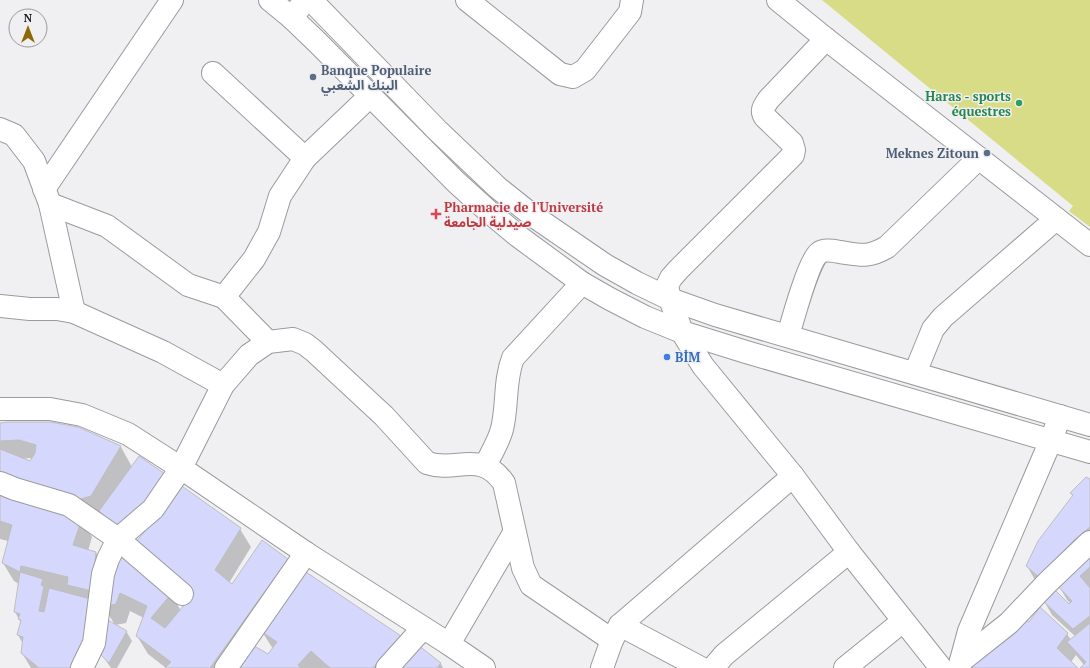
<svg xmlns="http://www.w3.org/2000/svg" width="1090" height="668" viewBox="0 0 1090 668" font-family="'PT Serif','Noto Sans Arabic',serif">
  <rect width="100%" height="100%" fill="#f0f0f3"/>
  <path fill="#d9dc86" d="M822,0H1090V227L1069,211L1073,206Z"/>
  <g fill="#0003" fill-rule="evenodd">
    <path d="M0,424L78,428L121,447L132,467L179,486L240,529L251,547L229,583L232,585L262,541L288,560L298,578L418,647L441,664L443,668H166L148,654L137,636L144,618L130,611L126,623L115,625L104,607L112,567L171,594L181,611L191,599L153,526L157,521L109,525L102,514L92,517L0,486ZM30,458L32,459L30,462L22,459ZM261,630L273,649L268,655L250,645Z"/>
    <path d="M1090,480V548L1035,580L1027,566L1073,497L1071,493Z"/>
    <path d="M0,493L82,519L92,537L88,551L96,553L106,571L92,668H31L22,653L23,644L18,635L21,623L15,612L19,584L14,581L3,563L8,541L0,539Z"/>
    <path d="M1090,555V668H1081L1084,665L1076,655L1071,662L1077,668H973L1067,634L1071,640L1075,636L1052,615L1044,601L1069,606L1071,604L1067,600L1059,586Z"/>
    <path d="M126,631L132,641L117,668H111L102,655Z"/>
  </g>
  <g fill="#d6d7fc" stroke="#bebec1">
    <path d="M7,422H50L78,427L121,446L91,496L81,499L0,473V449L30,461L35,453L36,445L19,440L0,441V423Z"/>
    <path d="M139,456L168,476L141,509L119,530L99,511Z"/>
    <path d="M1086,477L1090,479V527L1074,540L1039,577L1026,566L1038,541L1073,495L1070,493Z"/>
    <path d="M179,484L241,528L215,570L232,584L262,540L288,559L210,668H165L171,662L136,636L147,606L120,593L116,604L103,607L111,567L122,553L172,593L151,618L165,628L194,593L135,543L150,525H152L156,520Z"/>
    <path d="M0,492L82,518L73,545L96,552L92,591L67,585L68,577L21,566L20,572L2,563L12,525L0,521Z"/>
    <path d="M1090,554V567L1080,576L1090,588V616L1073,629L1043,601L1053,588L1069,604L1072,601L1057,585Z"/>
    <path d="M303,570L401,636L373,668H330L311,651L298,665L301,668H237L251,644L268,654L277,642L259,630Z"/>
    <path d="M20,572L43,579L41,585L44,586L39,611L44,612L49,588L91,599L87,634L74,668H39L21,653L23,637L17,635L21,620L18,619L20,614L14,612Z"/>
    <path d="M1040,607L1068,633L1057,648L1078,668H972L975,663L1026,620L1029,622Z"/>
    <path d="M106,619L127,631L109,663L101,655L103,649Z"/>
    <path d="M1090,623V668H1080L1086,662L1067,642Z"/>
    <path d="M418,645L441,663L437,668H398Z"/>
  </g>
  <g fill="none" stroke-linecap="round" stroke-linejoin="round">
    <g stroke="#9b9b9f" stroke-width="24">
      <g id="minor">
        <path d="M467,0L560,74L573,77L585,70L630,12L632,0"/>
        <path d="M778,0L826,39L1090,245"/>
        <path d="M292,18L305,0"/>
        <path d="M826,39L769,99C765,105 760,110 765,117L792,143L794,150L793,155L678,270L671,278L667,286L670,299L682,332L703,366L793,476L849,552L941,668"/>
        <path d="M213,73L305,158"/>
        <path d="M0,129L14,135L34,161L50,204L74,312"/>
        <path d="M44,189L172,0"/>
        <path d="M50,204L107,226L188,285L224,297L254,259L269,232L280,196L305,158L370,96"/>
        <path d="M224,297L268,342"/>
        <path d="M0,306L30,309H57L74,312L163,352L223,385"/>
        <path d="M788,336C792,322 809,260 819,253C824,249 834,251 840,252C861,255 868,258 887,247L979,158"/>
        <path d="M915,373L933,329L943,317L1056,219"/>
        <path d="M0,409H50L82,415L128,434L181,468L306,553L449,644L484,668"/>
        <path d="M485,466C491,454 499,441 502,429C508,405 504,381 513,358L582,283"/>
        <path d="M0,483L15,489L69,505L118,539L182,594"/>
        <path d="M620,625L701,668"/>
        <path d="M449,644L514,533"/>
        <path d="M961,661L1009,623L1047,583L1090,542"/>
        <path d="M82,668L94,643L103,574L108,559L118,539L153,509L181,468L223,385L249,355L268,342L293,339L305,344L314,351L384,416L427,463C457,473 480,449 504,483L523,568L531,585L612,640"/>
        <path d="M226,668L306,553"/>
        <path d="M387,668L423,628"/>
        <path d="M602,668L612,640L620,625L793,476"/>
        <path d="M713,668L724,655L849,552"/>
        <path d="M845,668L903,621"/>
        <path d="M959,668L969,631L1051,440L1060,416"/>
      </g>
    </g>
    <g stroke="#9b9b9f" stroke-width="24">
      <g id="major">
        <path d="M270,0L292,18L318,43L456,182L488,211L518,236L582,283L610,299L645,317L682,332L746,352L1090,452"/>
        <path d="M311,0L438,131L498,188L532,215L605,265L637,283L670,299L715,315L1090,425"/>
      </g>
    </g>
    <use href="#minor" stroke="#fff" stroke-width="22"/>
    <use href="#major" stroke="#fff" stroke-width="22"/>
  </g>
  <g fill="#5c6f8a" stroke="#f0f0f3" stroke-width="1.5">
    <circle cx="313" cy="77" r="4"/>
    <circle cx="987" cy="153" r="4"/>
  </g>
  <circle fill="#2e9e5b" stroke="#f0f0f3" stroke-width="1.5" cx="1019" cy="103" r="4"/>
  <path fill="#e0444e" stroke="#f0f0f3" stroke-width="1.5" d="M434 208h4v4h4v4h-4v4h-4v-4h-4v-4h4z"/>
  <circle fill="#3f7fe0" stroke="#f0f0f3" stroke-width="1.5" cx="667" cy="357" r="4"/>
  <g text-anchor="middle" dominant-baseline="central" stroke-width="3" stroke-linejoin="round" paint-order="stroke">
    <g font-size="13" font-weight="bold" fill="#4e5e75" stroke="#f0f0f3" text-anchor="start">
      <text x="321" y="70">Banque Populaire<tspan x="321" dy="15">البنك الشعبي</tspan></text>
      <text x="979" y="153" text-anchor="end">Meknes Zitoun</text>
    </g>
    <g font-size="13" font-weight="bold" fill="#27864d" stroke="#f0f0f3" text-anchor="end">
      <text x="1011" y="96">Haras - sports<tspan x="1011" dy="15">équestres</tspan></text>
    </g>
    <g font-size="13" font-weight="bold" fill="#be3a42" stroke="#f0f0f3" text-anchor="start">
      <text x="444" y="207">Pharmacie de l'Université<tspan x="444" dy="15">صيدلية الجامعة</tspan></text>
    </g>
    <g font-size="13" font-weight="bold" fill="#366cbe" stroke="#f0f0f3" text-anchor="start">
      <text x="675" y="357">BİM</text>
    </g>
  </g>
  <g transform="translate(28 28)"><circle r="19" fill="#f0f0f3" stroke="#9a9a9d"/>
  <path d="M0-3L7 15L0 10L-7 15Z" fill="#8c6808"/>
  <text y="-6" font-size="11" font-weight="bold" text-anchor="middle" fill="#1a1a1b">N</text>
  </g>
</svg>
